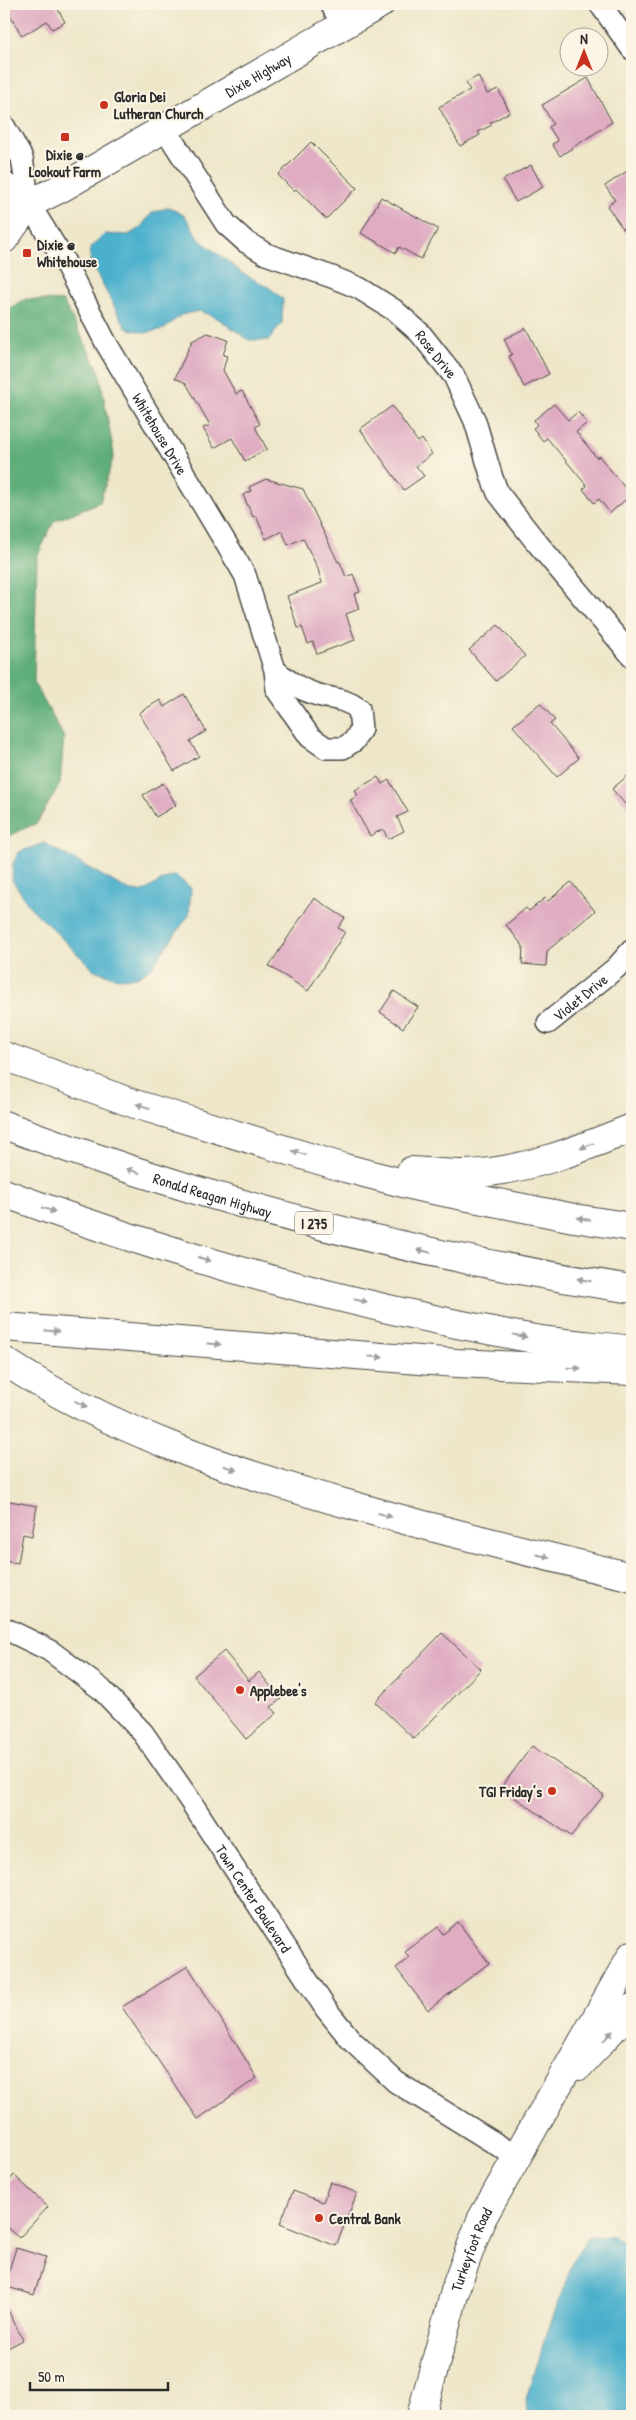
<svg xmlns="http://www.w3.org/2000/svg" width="636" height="2420" viewBox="0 0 636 2420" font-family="'Patrick Hand',sans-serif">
  <rect width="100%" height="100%" fill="#fcf5e5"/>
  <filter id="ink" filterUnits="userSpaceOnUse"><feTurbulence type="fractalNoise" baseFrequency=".02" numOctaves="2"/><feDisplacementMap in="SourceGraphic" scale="10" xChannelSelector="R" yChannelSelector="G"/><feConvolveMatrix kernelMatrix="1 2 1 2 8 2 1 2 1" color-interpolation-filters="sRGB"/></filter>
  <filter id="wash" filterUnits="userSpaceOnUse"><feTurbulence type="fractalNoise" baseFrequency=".0096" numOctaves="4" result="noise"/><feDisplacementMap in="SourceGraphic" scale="20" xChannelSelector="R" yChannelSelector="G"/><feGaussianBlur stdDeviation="1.12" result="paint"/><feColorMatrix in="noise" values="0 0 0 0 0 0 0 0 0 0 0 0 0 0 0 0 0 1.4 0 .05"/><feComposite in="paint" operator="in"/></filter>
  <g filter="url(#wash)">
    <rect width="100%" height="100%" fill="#eee7ca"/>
    <path fill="#5eae7a" stroke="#446c52" d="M26,299L63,301L99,370L114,455L100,502L54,521L37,557L34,683L64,737L60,784L37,823L4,838V311Z"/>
    <g fill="#4cb0cc" stroke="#3c6e7c">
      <path d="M169,207L185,216L200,240L244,274L270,288L283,299L282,323L269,340H249L217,318L199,311L181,315L164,329L145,333L126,328L90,262L91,247L105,234L128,235L139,229L152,213Z"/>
      <path d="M44,843L130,891L143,892L162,880L175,875L191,888L189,915L151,968L137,977L117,978L94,970L31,908L12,880L13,864L19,852Z"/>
      <path d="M589,2236L614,2237L632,2247V2416C618,2411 602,2412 588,2416H527L526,2399L538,2358L575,2256Z"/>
    </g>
    <g id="blocks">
      <g fill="#dfacc2">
        <path d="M4,4H55L65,22L52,29L47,21L22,36Z"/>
        <path d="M478,76L487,94L498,89L510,112L490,123L492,125L478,132L480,135L460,146L439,107L470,90L466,83Z"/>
        <path d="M588,78L612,122L560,156L552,144L558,141L549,127L553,124L542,105Z"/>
        <path d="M311,142L357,188L326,219L296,189L294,191L278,175Z"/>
        <path d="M531,165L543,187L516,202L503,180Z"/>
        <path d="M627,171L632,179V242L607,206L615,200L605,186Z"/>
        <path d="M381,197L438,229L421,259L399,247L396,253L361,233Z"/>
        <path d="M526,328L549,374L524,387L509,356L512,355L504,339Z"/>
        <path d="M208,333L228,340L223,355L227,356L223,370L236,394L242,391L260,424L255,427L267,449L245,461L232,438L214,448L203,428L210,425L186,383L175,378L192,341Z"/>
        <path d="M554,404L568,420L578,412L587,423L576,432L597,458L599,456L631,495L610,513L599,499L594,503L583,489L587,486L547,438L543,441L533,428L537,425L534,420Z"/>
        <path d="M392,406L418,442L422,439L432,454L416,466L424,476L404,490L360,429Z"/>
        <path d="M266,479L303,489L338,562H340L346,577L353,574L360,592L354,594L359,609L346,614L355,640L317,654L313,642L308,644L302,627L298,628L287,596L322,583L318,569L303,538L288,545L282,531L266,539L256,516L253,517L243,495L251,491L249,487Z"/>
        <path d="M498,625L525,656L496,681L469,650Z"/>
        <path d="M184,694L206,731L190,741L199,756L174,771L139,713L160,700L164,707Z"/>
        <path d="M540,703L555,720L550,724L579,758L557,777L513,726Z"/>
        <path d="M632,772V812L612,789Z"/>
        <path d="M378,777L382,784L389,780L408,812L397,817L404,831L388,839L383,829L370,836L350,800L358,796L355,790Z"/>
        <path d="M163,783L176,805L156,817L143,795Z"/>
        <path d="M571,882L595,911L547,951L546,966L522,964L523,946L506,925L526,908L529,911L545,898L548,901Z"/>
        <path d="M314,898L345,918L338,928L345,932L308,991L269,966Z"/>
        <path d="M394,991L418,1007L403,1028L380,1012Z"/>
        <path d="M4,1500L37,1506L32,1536L23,1534L18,1563L4,1561Z"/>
        <path d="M442,1633L481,1669L414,1739L375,1702Z"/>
        <path d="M224,1651L249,1681L259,1672L281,1699L271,1707L277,1713L246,1739L194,1676Z"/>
        <path d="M532,1746L604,1795L571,1836L501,1788Z"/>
        <path d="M458,1922L489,1963L428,2010L396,1968L409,1958L405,1952L438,1927L443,1934Z"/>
        <path d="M188,1966L257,2078L198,2119L122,2007Z"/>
        <path d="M14,2175L48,2207L19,2238L4,2225V2187Z"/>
        <path d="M330,2182L357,2193L336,2246L280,2224L293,2191L323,2202Z"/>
        <path d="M16,2248L46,2257L34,2295L4,2286Z"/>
        <path d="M4,2302L23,2340L4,2350Z"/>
      </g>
    </g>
  </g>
  <g filter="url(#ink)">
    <use href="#blocks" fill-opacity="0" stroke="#484743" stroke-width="1"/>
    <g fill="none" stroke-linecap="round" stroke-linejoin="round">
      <g stroke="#484743" stroke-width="24">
        <g id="street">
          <path d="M331,4L343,26"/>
          <path d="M600,4L632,49"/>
          <path d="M4,126L22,158L29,204"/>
          <path id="s1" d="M165,129L226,224L246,242L266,254L332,277L359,288L394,310L420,333L454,376L475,421L492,478L498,493L533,538L632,656"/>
          <path id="s2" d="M4,182L29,204L63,259L106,343L245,575L275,670L277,690L310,737L326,748H343L354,741L361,729L359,709C342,697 333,700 315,694C299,689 288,681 275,670"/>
          <path id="s3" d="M548,1023L616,968L632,950"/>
          <path id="s4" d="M4,1628L49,1650L101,1689L143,1733L191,1802L326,2009L351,2040L396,2082L517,2157"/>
        </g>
      </g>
      <g stroke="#484743" stroke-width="30">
        <g id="secondary">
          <path d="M579,2066L632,2008"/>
          <path id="s5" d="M421,2416L457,2284L481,2220L632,1955"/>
        </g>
      </g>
      <g stroke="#484743" stroke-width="30">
        <g id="primary">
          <path id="s6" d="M4,207L29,204L63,187L380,4"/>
          <path d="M4,239L29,204"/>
        </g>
      </g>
      <g stroke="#484743" stroke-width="30">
        <g id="highway">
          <path d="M4,1056L135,1104L345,1168L418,1187L574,1218L632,1227"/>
          <path id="s7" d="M4,1125C207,1201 417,1257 632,1289"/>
          <path d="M411,1171C429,1172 447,1174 465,1174C524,1172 578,1150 632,1128"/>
          <path d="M4,1193C174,1257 356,1307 535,1339C567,1344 600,1346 632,1350"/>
          <path d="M4,1327L457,1363L632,1371"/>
          <path d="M4,1361C111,1431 235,1473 358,1507C449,1533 540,1555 632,1577"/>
        </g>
      </g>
      <use href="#street" stroke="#fff" stroke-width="21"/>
      <use href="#secondary" stroke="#fff" stroke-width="28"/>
      <use href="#primary" stroke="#fff" stroke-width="28"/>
      <use href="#highway" stroke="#fff" stroke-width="28"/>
    </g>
    <defs><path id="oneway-solid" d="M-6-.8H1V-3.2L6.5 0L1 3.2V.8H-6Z" transform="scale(1.25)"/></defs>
    <g fill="#a0a0a0">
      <use href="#oneway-solid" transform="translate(143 1106) rotate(-163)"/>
      <use href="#oneway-solid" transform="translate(587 1146) rotate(158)"/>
      <use href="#oneway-solid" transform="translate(299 1153) rotate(-163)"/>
      <use href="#oneway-solid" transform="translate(133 1171) rotate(-162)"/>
      <use href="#oneway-solid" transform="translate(49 1210) rotate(20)"/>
      <use href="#oneway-solid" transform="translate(584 1219) rotate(-171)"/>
      <use href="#oneway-solid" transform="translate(424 1251) rotate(-167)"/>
      <use href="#oneway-solid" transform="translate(204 1259) rotate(15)"/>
      <use href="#oneway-solid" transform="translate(584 1280) rotate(-170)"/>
      <use href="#oneway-solid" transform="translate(361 1301) rotate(13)"/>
      <use href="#oneway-solid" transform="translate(52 1331) rotate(4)"/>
      <use href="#oneway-solid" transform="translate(520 1336) rotate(11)"/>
      <use href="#oneway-solid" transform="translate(214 1344) rotate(4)"/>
      <use href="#oneway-solid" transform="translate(376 1357) rotate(4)"/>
      <use href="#oneway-solid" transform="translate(574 1368) rotate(2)"/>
      <use href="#oneway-solid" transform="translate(81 1404) rotate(27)"/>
      <use href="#oneway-solid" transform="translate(230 1468) rotate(19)"/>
      <use href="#oneway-solid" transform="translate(385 1515) rotate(16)"/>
      <use href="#oneway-solid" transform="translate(543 1556) rotate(14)"/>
      <use href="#oneway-solid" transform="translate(608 2036) rotate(-46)"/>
    </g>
  </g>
  <g fill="#c8321e" stroke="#fcf5e5" stroke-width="2">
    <circle cx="104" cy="105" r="5"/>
    <rect x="60" y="132" width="10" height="10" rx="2.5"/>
    <rect x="22" y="248" width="10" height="10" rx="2.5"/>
    <circle cx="240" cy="1690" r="5"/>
    <circle cx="552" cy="1791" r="5"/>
    <circle cx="319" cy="2218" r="5"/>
  </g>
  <g text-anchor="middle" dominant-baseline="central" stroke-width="4" stroke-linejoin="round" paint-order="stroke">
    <rect fill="#fcf5e5" stroke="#6a6863" stroke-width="1" x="295" y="1211.5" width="38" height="23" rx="4"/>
    <g font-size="14" font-weight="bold" fill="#2b2b2b">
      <text x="314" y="1223">I 275</text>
    </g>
    <g font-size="15" fill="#2b2b2b" stroke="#fcf5e5">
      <text stroke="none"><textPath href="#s6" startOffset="288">Dixie Highway</textPath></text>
      <text stroke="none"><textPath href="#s1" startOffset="365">Rose Drive</textPath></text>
      <text stroke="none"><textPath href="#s2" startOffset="298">Whitehouse Drive</textPath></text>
      <text stroke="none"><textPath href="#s3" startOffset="41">Violet Drive</textPath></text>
      <text stroke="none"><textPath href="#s7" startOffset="220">Ronald Reagan Highway</textPath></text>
      <text stroke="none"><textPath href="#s4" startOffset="375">Town Center Boulevard</textPath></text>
      <text stroke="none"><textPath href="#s5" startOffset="174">Turkeyfoot Road</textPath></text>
    </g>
    <g font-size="15" font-weight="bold" fill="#2b2b2b" stroke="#fcf5e5" text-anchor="start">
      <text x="114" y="96">Gloria Dei<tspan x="114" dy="17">Lutheran Church</tspan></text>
      <text x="65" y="154" text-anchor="middle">Dixie @<tspan x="65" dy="17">Lookout Farm</tspan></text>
      <text x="37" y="244">Dixie @<tspan x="37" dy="17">Whitehouse</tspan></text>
      <text x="250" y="1690">Applebee's</text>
      <text x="542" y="1791" text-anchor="end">TGI Friday’s</text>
      <text x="329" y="2218">Central Bank</text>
    </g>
  </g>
  <rect width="636" height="2420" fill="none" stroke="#fcf5e5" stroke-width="20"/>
  <g transform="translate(584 52)"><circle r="24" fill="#fcf5e5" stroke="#a8a49b"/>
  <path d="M0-4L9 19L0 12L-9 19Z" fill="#c8321e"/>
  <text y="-8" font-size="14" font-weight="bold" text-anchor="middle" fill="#2b2b2b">N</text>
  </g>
  <path d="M30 2382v8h138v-8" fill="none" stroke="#2b2b2b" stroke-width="2.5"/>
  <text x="38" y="2382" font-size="15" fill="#2b2b2b" stroke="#fcf5e5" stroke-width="4" paint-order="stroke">50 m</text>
</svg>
